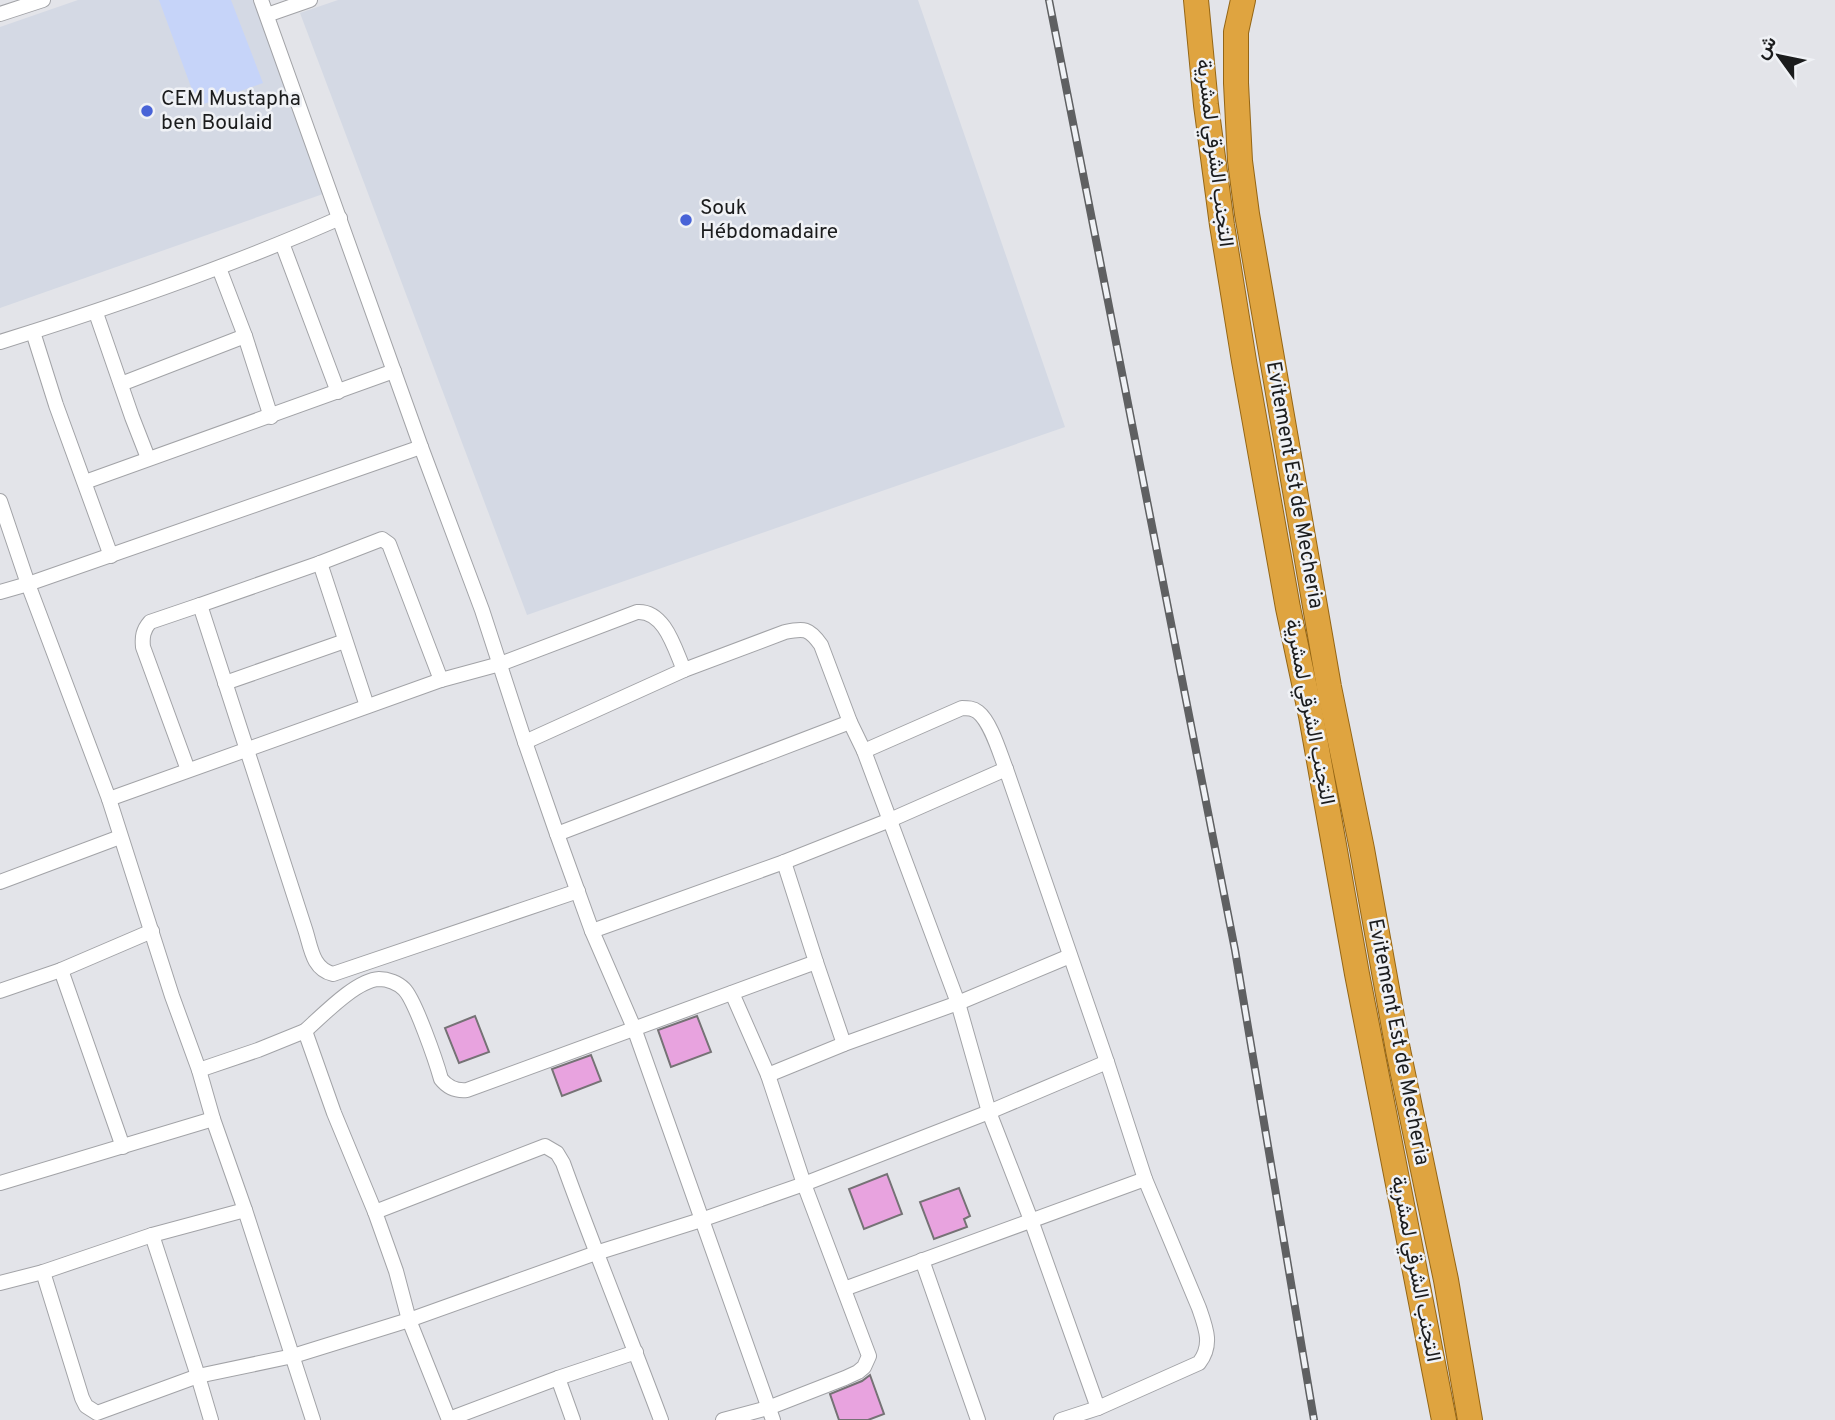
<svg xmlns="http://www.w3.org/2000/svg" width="1835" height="1420" viewBox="0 0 1835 1420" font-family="Overpass,Vazirmatn,sans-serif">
  <rect width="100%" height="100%" fill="#e3e4e9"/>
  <g fill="#d4d9e4">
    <path d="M78,0H255L323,194L0,308V27Z"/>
    <path d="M338,0H918L1065,427L527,615L300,13Z"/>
  </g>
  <path fill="#c6d4f9" d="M159,0H231L263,83L198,106Z"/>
  <g fill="#e8a3df" stroke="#757275" stroke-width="2">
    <path d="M475,1016L489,1052L459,1063L445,1028Z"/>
    <path d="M697,1016L711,1052L671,1067L658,1030Z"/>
    <path d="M591,1055L601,1081L562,1096L552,1069Z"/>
    <path d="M887,1174L902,1214L864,1229L849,1189Z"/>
    <path d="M959,1188L970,1216L964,1219L967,1227L934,1239L920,1202Z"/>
    <path d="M870,1375L884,1414L868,1420H839L830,1394L862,1381Z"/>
  </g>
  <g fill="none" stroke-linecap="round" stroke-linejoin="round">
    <g stroke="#a2a3a7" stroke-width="16">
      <g id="minor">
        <path d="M261,0L421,447L482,610L525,742L557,834L592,931L634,1028L773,1420"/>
        <path d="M0,14L43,0"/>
        <path d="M267,15L310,0"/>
        <path d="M282,243L338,392"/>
        <path d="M219,268L245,336L271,417"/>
        <path d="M96,313L132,417L148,458"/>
        <path d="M33,332L56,405L111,556"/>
        <path d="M0,342C116,306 229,267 340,218"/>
        <path d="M121,384L245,336"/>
        <path d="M85,482L394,371"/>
        <path d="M0,501L28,584L109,799L172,996L199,1070L213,1119L245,1210L313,1420"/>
        <path d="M320,563L367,706"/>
        <path d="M0,592L28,584L421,447"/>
        <path d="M441,680L389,544L382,539L320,563L200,605L305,929C311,947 312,969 333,974L578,891"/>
        <path d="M225,683L345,641"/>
        <path d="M525,742L684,670L785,632C804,628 809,628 821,645L850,722L864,751L958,1003L989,1112L1031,1220L1098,1408"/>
        <path d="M864,751L962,708C968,708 973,708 978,712C991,722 1000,754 1006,769L1107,1062L1145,1179L1199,1308C1206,1328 1213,1345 1199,1363L1098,1408L1061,1420"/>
        <path d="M188,770L143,647C142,637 143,630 150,622L200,605"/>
        <path d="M109,799L441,680L500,664L637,612C665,610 675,650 684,670"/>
        <path d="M557,834L850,722"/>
        <path d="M0,882L120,837"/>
        <path d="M592,931L784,862L890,820L1006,769"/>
        <path d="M816,962L844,1044"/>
        <path d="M61,970L123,1147"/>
        <path d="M0,991L61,970L152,931"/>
        <path d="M305,1031C322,1016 356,980 379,979C388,979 398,983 404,989C415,1000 436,1061 441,1079C448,1088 456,1091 467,1090L816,962L784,862"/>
        <path d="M199,1070L258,1050L305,1031L334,1113L375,1212"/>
        <path d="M768,1075L844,1044L958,1003L1070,956"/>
        <path d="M0,1183L213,1119"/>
        <path d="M152,1235L198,1376L211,1420"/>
        <path d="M922,1260L978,1420"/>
        <path d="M43,1272L82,1398L86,1406L97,1413L198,1376L293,1356L409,1320L596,1253L701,1220L804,1184L989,1112L1107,1062"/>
        <path d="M0,1283L43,1272L152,1235L245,1210"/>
        <path d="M844,1289L1145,1179"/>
        <path d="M558,1378L573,1420"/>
        <path d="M449,1419L558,1378L636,1352"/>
        <path d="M449,1420L409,1320L396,1271L375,1212L545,1146L557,1153L563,1163C594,1249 629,1334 661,1420"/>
        <path d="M723,1420L768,1408L845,1378L858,1372L864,1367L869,1356L804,1184L768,1075L732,993"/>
      </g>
    </g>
    <g stroke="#956615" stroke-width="26">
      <g id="trunk">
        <path d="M1196,0L1206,105L1222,225L1244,361L1288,608L1311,716L1357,974L1444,1420"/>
        <path d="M1243,0L1236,32V83L1240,161L1247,214L1329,687L1362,849L1398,1050L1446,1280L1470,1420"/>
      </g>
    </g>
    <use href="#minor" stroke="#fff" stroke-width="14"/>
    <use href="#trunk" stroke="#dfa440" stroke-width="24"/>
    <g stroke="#5f6062" stroke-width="8">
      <path id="rail" d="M1049,0L1235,950L1314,1420"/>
    </g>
    <use href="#rail" stroke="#f0f2f6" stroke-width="5" stroke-dasharray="16" stroke-linecap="butt"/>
  </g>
  <g fill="#4863d7" stroke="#f0f2f6" stroke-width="2.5">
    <circle cx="147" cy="111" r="7"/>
    <circle cx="686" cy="220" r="7"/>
  </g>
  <g text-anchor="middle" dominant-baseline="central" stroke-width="5" stroke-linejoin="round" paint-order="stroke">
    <g font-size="21" fill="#1b1c1d" stroke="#f0f2f6" text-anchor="start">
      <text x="161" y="99">CEM Mustapha<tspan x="161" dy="24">ben Boulaid</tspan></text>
      <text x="700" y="208">Souk<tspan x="700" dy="24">Hébdomadaire</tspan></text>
    </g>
    <g font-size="21" fill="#1b1c1d" stroke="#f0f2f6">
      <text transform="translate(1214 153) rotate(83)">التجنب الشرقي لمشرية</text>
      <text transform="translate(1294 485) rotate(80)">Evitement Est de Mecheria</text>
      <text transform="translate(1309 712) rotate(79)">التجنب الشرقي لمشرية</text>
      <text transform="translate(1398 1042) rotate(79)">Evitement Est de Mecheria</text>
      <text transform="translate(1415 1269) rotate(79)">التجنب الشرقي لمشرية</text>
    </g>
  </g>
  <g transform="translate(1779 56) rotate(303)" stroke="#f0f2f6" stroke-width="5" paint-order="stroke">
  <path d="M0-5L12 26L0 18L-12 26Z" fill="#1b1c1d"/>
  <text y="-10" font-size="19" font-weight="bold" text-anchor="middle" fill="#1b1c1d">ش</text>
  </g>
</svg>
